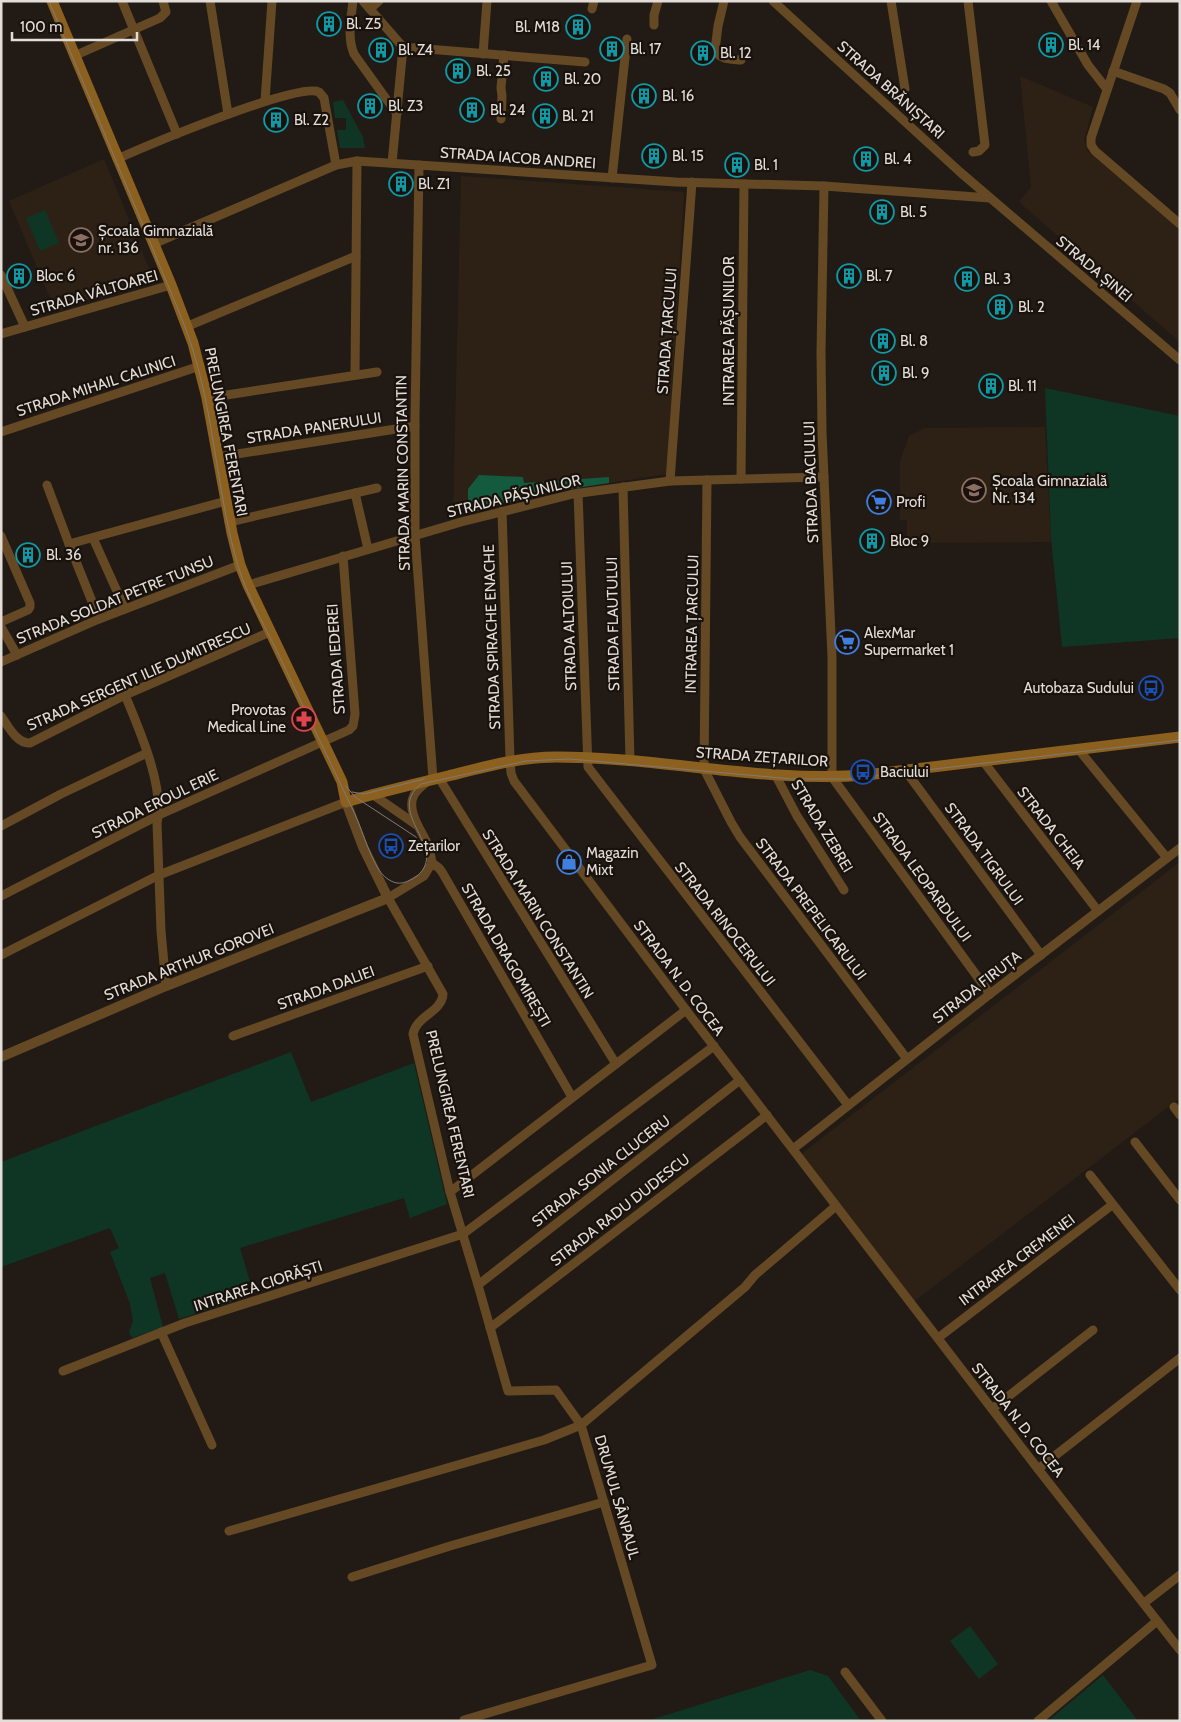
<svg xmlns="http://www.w3.org/2000/svg" width="1181" height="1722" viewBox="0 0 1181 1722" font-family="Cabin,sans-serif">
  <rect width="100%" height="100%" fill="#221b15"/>
  <g fill="#2d2116">
    <path d="M1020,76L1093,107L1084,140L1087,151L1180,229V342L1019,202L1031,187Z"/>
    <path d="M104,159L153,278L56,312L9,201Z"/>
    <path d="M461,176L684,192L667,474L550,492L453,516Z"/>
    <path d="M1045,427L1051,542L914,543V538H907V520H900V461L909,436L925,428Z"/>
    <path d="M1180,862V1098L908,1306L796,1158Z"/>
  </g>
  <g fill="#0f3524">
    <path d="M343,100L363,137L365,148H340L337,130H346V118H335L333,102Z"/>
    <path d="M45,210L59,243L40,251L26,218Z"/>
    <path d="M1045,388L1180,416V638L1062,647L1051,538Z"/>
    <path d="M291,1052L311,1102L414,1063L447,1204L410,1218L404,1198L240,1248L254,1295L179,1319L165,1273L150,1278L163,1327L132,1338L129,1332L133,1321L130,1304L110,1252L119,1248L110,1228L1,1267V1162Z"/>
    <path d="M970,1626L998,1664L979,1679L950,1641Z"/>
    <path d="M810,1670L828,1676L861,1721H647Z"/>
    <path d="M1103,1675L1138,1721H1048Z"/>
  </g>
  <path fill="#145a3e" d="M479,475L523,477L524,483L609,477V483L550,492L468,513V489Z"/>
  <g fill="none" stroke-linecap="round" stroke-linejoin="round">
    <g stroke="#644924" stroke-width="9">
      <path d="M122,1L177,134"/>
      <path d="M210,1L228,114"/>
      <path d="M353,1C351,19 347,37 354,54L397,114"/>
      <path d="M363,1L403,47L585,62"/>
      <path d="M724,1L718,26L715,50C720,60 730,59 741,60"/>
      <path d="M773,1L960,172L1180,360"/>
      <path d="M891,1L905,89"/>
      <path d="M968,1L985,145L979,151L973,152"/>
      <path d="M1051,1L1088,65L1106,88"/>
      <path d="M1137,1L1091,138V145L1095,151L1180,224"/>
      <path d="M370,9L379,1"/>
      <path d="M592,9L594,1"/>
      <path d="M654,25V15L658,1"/>
      <path d="M483,54L487,1"/>
      <path d="M74,56L160,18L166,12L163,1"/>
      <path d="M1113,71L1164,89L1170,93L1180,110"/>
      <path d="M265,101L272,1"/>
      <path d="M501,119L502,96L501,88L504,55"/>
      <path d="M117,159C146,146 298,82 319,92L324,98L336,165"/>
      <path d="M392,163L403,47"/>
      <path d="M419,165L415,418V535L433,779"/>
      <path d="M612,178L627,39"/>
      <path d="M824,186L821,353L822,432L832,657V777L990,994"/>
      <path d="M153,244L336,165L357,161L676,182L824,186L990,198"/>
      <path d="M1,275L25,327"/>
      <path d="M188,326L356,256"/>
      <path d="M1,334L171,285"/>
      <path d="M355,375L357,161"/>
      <path d="M207,398L377,372"/>
      <path d="M1,432L200,366"/>
      <path d="M218,457L415,426"/>
      <path d="M741,479L744,184"/>
      <path d="M707,480L704,769L731,822L740,837L907,1059"/>
      <path d="M670,481L692,182"/>
      <path d="M47,485L69,544L99,619"/>
      <path d="M623,487L630,761"/>
      <path d="M355,493L368,549"/>
      <path d="M578,493L588,767L848,1105"/>
      <path d="M502,511L510,759L511,773L514,781L686,1010L1038,1469L1180,1650"/>
      <path d="M229,522L377,488"/>
      <path d="M1,536L30,603V607L28,610L1,622"/>
      <path d="M93,538L125,609"/>
      <path d="M69,544L226,501"/>
      <path d="M248,585L461,522L573,494L670,481L824,477"/>
      <path d="M1,627L17,655"/>
      <path d="M1,662L99,619L240,565"/>
      <path d="M125,695C139,729 165,787 157,823L161,931L166,986"/>
      <path d="M1,716C8,726 17,744 30,743L125,695L270,632"/>
      <path d="M1079,750L1167,858"/>
      <path d="M983,761L1098,911"/>
      <path d="M905,770L1041,955"/>
      <path d="M776,776L797,816L844,890"/>
      <path d="M439,778L616,1064"/>
      <path d="M428,781C423,785 417,789 414,795C406,810 421,830 427,843C430,850 431,856 432,863L424,876L388,898L443,994C442,1012 416,1016 413,1034L450,1192L478,1285L508,1391L556,1390L581,1425L652,1665L464,1720"/>
      <path d="M372,794L418,826"/>
      <path d="M1,826L61,794L147,753"/>
      <path d="M432,863L439,868L442,872L572,1097"/>
      <path d="M1,896L159,815L349,730L353,726L355,714L343,556"/>
      <path d="M1,955L159,875L346,802"/>
      <path d="M233,1036L428,966"/>
      <path d="M1174,1107L1180,1115"/>
      <path d="M1135,1142L1180,1200"/>
      <path d="M793,1149L990,994L1180,848"/>
      <path d="M1090,1175L1180,1290"/>
      <path d="M450,1192L686,1010"/>
      <path d="M478,1285L740,1080"/>
      <path d="M490,1328L767,1115"/>
      <path d="M161,1332L212,1445"/>
      <path d="M938,1338L1112,1205"/>
      <path d="M63,1371L185,1323L463,1234L714,1046"/>
      <path d="M992,1409L1093,1330"/>
      <path d="M1038,1469L1180,1358"/>
      <path d="M229,1531L544,1440L581,1425L745,1287L755,1275L836,1206"/>
      <path d="M352,1577L450,1546L604,1502"/>
      <path d="M1144,1603L1180,1575"/>
      <path d="M845,1672L882,1721"/>
      <path d="M1038,1721L1157,1621"/>
    </g>
    <path stroke="#644924" stroke-width="10" d="M1,1057L166,986L388,898L363,847L346,802"/>
    <path stroke="#8c611f" stroke-width="11" d="M52,1L171,285L193,343L207,398L232,533L240,565L248,585L342,782L346,802C380,792 414,784 448,776C484,767 519,757 556,757C660,757 762,783 866,775L1180,737"/>
    <g stroke="#807a75" stroke-width="1">
      <path d="M49,1C83,81 116,162 150,242C161,270 174,298 185,327C213,400 215,480 235,555C243,588 261,619 276,649C301,702 326,753 351,806C361,825 368,853 379,870C383,876 390,882 397,883C404,884 411,880 417,876C450,848 384,813 421,784L526,761L569,759L593,761L792,779H850L1180,740"/>
      <path d="M346,786L355,797L416,837L420,844"/>
      <path d="M352,792L364,794L424,779"/>
    </g>
  </g>
  <defs>
    <g id="building-ring" transform="scale(1.25)"><circle r="9.5" fill="#19120c" stroke="#0f9aa8" stroke-width="1.5"/><path d="M-4-6H4V6H1V3H-1V6H-4ZM-2.5-4.3h1.7v1.8h-1.7ZM.8-4.3h1.7v1.8H.8ZM-2.5-1h1.7V.8h-1.7ZM.8-1h1.7V.8H.8Z" fill="#0f9aa8"/></g>
    <g id="school-ring" transform="scale(1.25)"><circle r="9.5" fill="#19120c" stroke="#8d6e63" stroke-width="1.5"/><path d="M0-5L7-2L0 1L-7-2ZM-4 1L0 2.5L4 1V4Q0 6-4 4Z" fill="#8d6e63"/></g>
    <g id="supermarket-ring" transform="scale(1.25)"><circle r="9.5" fill="#19120c" stroke="#3f7fe0" stroke-width="1.5"/><path d="M-6-5.5h2.5l.6 2H6L4.5 2H-2.5L-4.4-4H-6ZM-1.5 3.2a1.3 1.3 0 1 0 .1 0ZM3 3.2a1.3 1.3 0 1 0 .1 0Z" fill="#3f7fe0"/></g>
    <g id="bus-ring" transform="scale(1.25)"><circle r="9.5" fill="#19120c" stroke="#1a4fb4" stroke-width="1.5"/><path d="M-5-6H5V4H4V6H2V4H-2V6H-4V4H-5ZM-3.5-4V0h7V-4ZM-3.5 1.2v1.5H-2V1.2ZM2 1.2v1.5H3.5V1.2Z" fill="#1a4fb4"/></g>
    <g id="pharmacy-ring" transform="scale(1.25)"><circle r="9.5" fill="#19120c" stroke="#e0444e" stroke-width="1.5"/><path d="M-2-6h4v4h4v4h-4v4h-4v-4h-4v-4h4Z" fill="#e0444e"/></g>
    <g id="shop-ring" transform="scale(1.25)"><circle r="9.5" fill="#19120c" stroke="#3f7fe0" stroke-width="1.5"/><path d="M-5-2.5h2.3a2.7 3.5 0 0 1 5.4 0H5L5.5 6h-11ZM-1.5-2.5h3a1.5 2.3 0 0 0-3 0Z" fill="#3f7fe0"/></g>
  </defs>
  <g fill-rule="evenodd">
    <use href="#building-ring" x="329" y="24"/>
    <use href="#building-ring" x="578" y="27"/>
    <use href="#building-ring" x="1051" y="45"/>
    <use href="#building-ring" x="612" y="49"/>
    <use href="#building-ring" x="381" y="50"/>
    <use href="#building-ring" x="703" y="53"/>
    <use href="#building-ring" x="458" y="71"/>
    <use href="#building-ring" x="546" y="79"/>
    <use href="#building-ring" x="644" y="96"/>
    <use href="#building-ring" x="370" y="106"/>
    <use href="#building-ring" x="472" y="110"/>
    <use href="#building-ring" x="545" y="116"/>
    <use href="#building-ring" x="276" y="120"/>
    <use href="#building-ring" x="654" y="156"/>
    <use href="#building-ring" x="866" y="159"/>
    <use href="#building-ring" x="737" y="165"/>
    <use href="#building-ring" x="401" y="184"/>
    <use href="#building-ring" x="882" y="212"/>
    <use href="#school-ring" x="81" y="240"/>
    <use href="#building-ring" x="19" y="276"/>
    <use href="#building-ring" x="849" y="276"/>
    <use href="#building-ring" x="967" y="279"/>
    <use href="#building-ring" x="1000" y="307"/>
    <use href="#building-ring" x="883" y="341"/>
    <use href="#building-ring" x="884" y="373"/>
    <use href="#building-ring" x="991" y="386"/>
    <use href="#school-ring" x="974" y="490"/>
    <use href="#supermarket-ring" x="879" y="502"/>
    <use href="#building-ring" x="872" y="541"/>
    <use href="#building-ring" x="28" y="555"/>
    <use href="#supermarket-ring" x="847" y="642"/>
    <use href="#bus-ring" x="1151" y="688"/>
    <use href="#pharmacy-ring" x="304" y="719"/>
    <use href="#bus-ring" x="863" y="772"/>
    <use href="#bus-ring" x="391" y="846"/>
    <use href="#shop-ring" x="569" y="862"/>
  </g>
  <g text-anchor="middle" dominant-baseline="central" stroke-width="4.5" stroke-linejoin="round" paint-order="stroke">
    <g font-size="15" fill="#e2ddd8" stroke="#19120c" text-anchor="start">
      <text x="346" y="24">Bl. Z5</text>
      <text x="560" y="27" text-anchor="end">Bl. M18</text>
      <text x="1068" y="45">Bl. 14</text>
      <text x="630" y="49">Bl. 17</text>
      <text x="398" y="50">Bl. Z4</text>
      <text x="720" y="53">Bl. 12</text>
      <text x="476" y="71">Bl. 25</text>
      <text x="564" y="79">Bl. 20</text>
      <text x="662" y="96">Bl. 16</text>
      <text x="388" y="106">Bl. Z3</text>
      <text x="490" y="110">Bl. 24</text>
      <text x="562" y="116">Bl. 21</text>
      <text x="294" y="120">Bl. Z2</text>
      <text x="672" y="156">Bl. 15</text>
      <text x="884" y="159">Bl. 4</text>
      <text x="754" y="165">Bl. 1</text>
      <text x="418" y="184">Bl. Z1</text>
      <text x="900" y="212">Bl. 5</text>
      <text x="98" y="231">Școala Gimnazială<tspan x="98" dy="17">nr. 136</tspan></text>
      <text x="36" y="276">Bloc 6</text>
      <text x="866" y="276">Bl. 7</text>
      <text x="984" y="279">Bl. 3</text>
      <text x="1018" y="307">Bl. 2</text>
      <text x="900" y="341">Bl. 8</text>
      <text x="902" y="373">Bl. 9</text>
      <text x="1008" y="386">Bl. 11</text>
      <text x="992" y="481">Școala Gimnazială<tspan x="992" dy="17">Nr. 134</tspan></text>
      <text x="896" y="502">Profi</text>
      <text x="890" y="541">Bloc 9</text>
      <text x="46" y="555">Bl. 36</text>
      <text x="864" y="633">AlexMar<tspan x="864" dy="17">Supermarket 1</tspan></text>
      <text x="1134" y="688" text-anchor="end">Autobaza Sudului</text>
      <text x="286" y="710" text-anchor="end">Provotas<tspan x="286" dy="17">Medical Line</tspan></text>
      <text x="880" y="772">Baciului</text>
      <text x="408" y="846">Zețarilor</text>
      <text x="586" y="853">Magazin<tspan x="586" dy="17">Mixt</tspan></text>
    </g>
    <g font-size="15" fill="#e2ddd8" stroke="#19120c">
      <text transform="translate(891 90) rotate(42)">STRADA BRĂNIȘTARI</text>
      <text transform="translate(518 158) rotate(4)">STRADA IACOB ANDREI</text>
      <text transform="translate(1094 269) rotate(40)">STRADA ȘINEI</text>
      <text transform="translate(94 293) rotate(-16)">STRADA VÂLTOAREI</text>
      <text transform="translate(667 331) rotate(-86)">STRADA ȚARCULUI</text>
      <text transform="translate(729 331) rotate(-90)">INTRAREA PĂȘUNILOR</text>
      <text transform="translate(96 386) rotate(-18)">STRADA MIHAIL CALINICI</text>
      <text transform="translate(314 428) rotate(-9)">STRADA PANERULUI</text>
      <text transform="translate(226 432) rotate(79)">PRELUNGIREA FERENTARI</text>
      <text transform="translate(403 473) rotate(-91)">STRADA MARIN CONSTANTIN</text>
      <text transform="translate(811 482) rotate(-92)">STRADA BACIULUI</text>
      <text transform="translate(514 496) rotate(-14)">STRADA PĂȘUNILOR</text>
      <text transform="translate(115 600) rotate(-22)">STRADA SOLDAT PETRE TUNSU</text>
      <text transform="translate(613 624) rotate(-91)">STRADA FLAUTULUI</text>
      <text transform="translate(692 624) rotate(-89)">INTRAREA ȚARCULUI</text>
      <text transform="translate(569 626) rotate(-92)">STRADA ALTOIULUI</text>
      <text transform="translate(492 637) rotate(-92)">STRADA SPIRACHE ENACHE</text>
      <text transform="translate(336 659) rotate(-94)">STRADA IEDEREI</text>
      <text transform="translate(139 677) rotate(-24)">STRADA SERGENT ILIE DUMITRESCU</text>
      <text transform="translate(762 757) rotate(4)">STRADA ZEȚARILOR</text>
      <text transform="translate(155 804) rotate(-26)">STRADA EROUL ERIE</text>
      <text transform="translate(822 826) rotate(59)">STRADA ZEBREI</text>
      <text transform="translate(1051 828) rotate(52)">STRADA CHEIA</text>
      <text transform="translate(984 854) rotate(54)">STRADA TIGRULUI</text>
      <text transform="translate(922 877) rotate(54)">STRADA LEOPARDULUI</text>
      <text transform="translate(811 909) rotate(53)">STRADA PREPELICARULUI</text>
      <text transform="translate(538 914) rotate(58)">STRADA MARIN CONSTANTIN</text>
      <text transform="translate(725 924) rotate(52)">STRADA RINOCERULUI</text>
      <text transform="translate(506 955) rotate(60)">STRADA DRAGOMIREȘTI</text>
      <text transform="translate(189 962) rotate(-22)">STRADA ARTHUR GOROVEI</text>
      <text transform="translate(679 978) rotate(53)">STRADA N. D. COCEA</text>
      <text transform="translate(977 987) rotate(-38)">STRADA FIRUȚA</text>
      <text transform="translate(326 988) rotate(-20)">STRADA DALIEI</text>
      <text transform="translate(450 1114) rotate(77)">PRELUNGIREA FERENTARI</text>
      <text transform="translate(601 1171) rotate(-38)">STRADA SONIA CLUCERU</text>
      <text transform="translate(620 1210) rotate(-38)">STRADA RADU DUDESCU</text>
      <text transform="translate(1017 1260) rotate(-37)">INTRAREA CREMENEI</text>
      <text transform="translate(258 1286) rotate(-18)">INTRAREA CIORĂȘTI</text>
      <text transform="translate(1018 1420) rotate(52)">STRADA N. D. COCEA</text>
      <text transform="translate(617 1497) rotate(74)">DRUMUL SÂNPAUL</text>
    </g>
  </g>
  <rect width="1181" height="1722" fill="none" stroke="#e2ddd8" stroke-width="5"/>
  <path d="M12 32v8h125v-8" fill="none" stroke="#e2ddd8" stroke-width="2.5"/>
  <text x="20" y="32" font-size="15" fill="#e2ddd8" stroke="#19120c" stroke-width="4" paint-order="stroke">100 m</text>
</svg>
